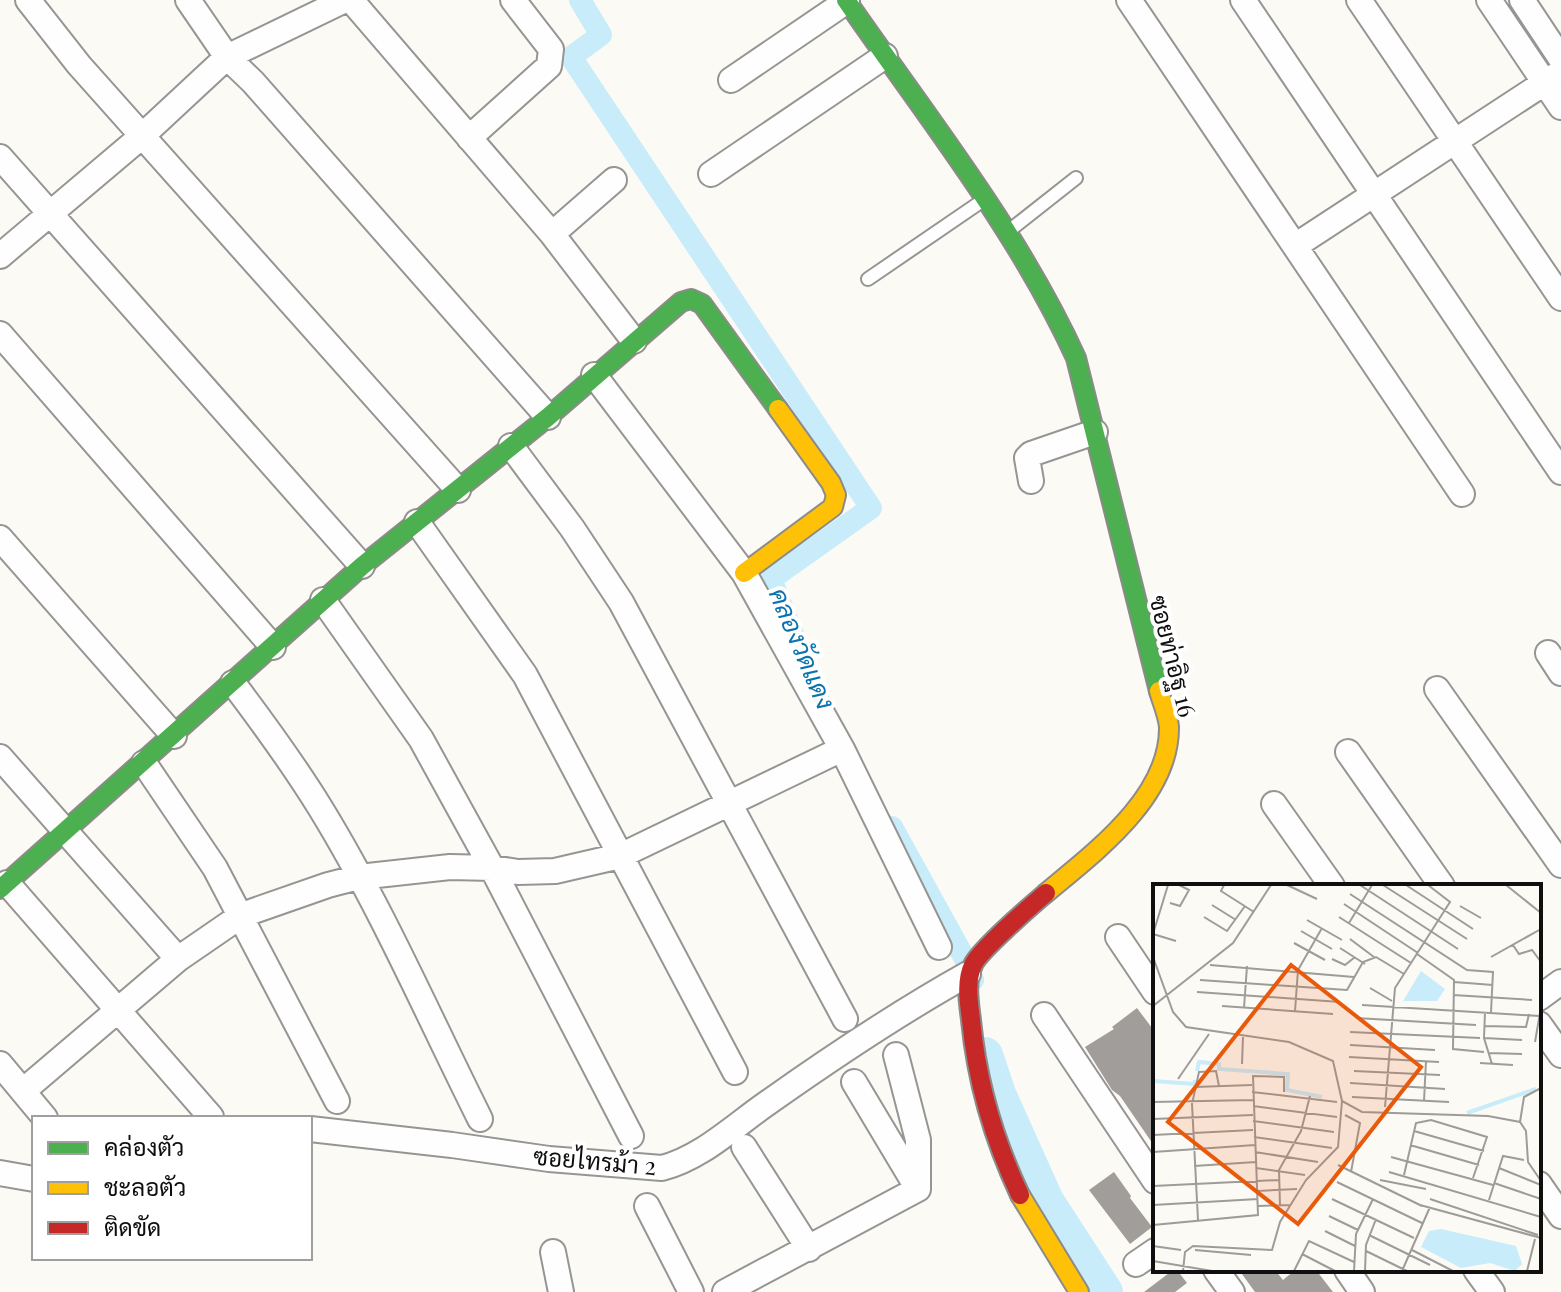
<svg xmlns="http://www.w3.org/2000/svg" width="1561" height="1292" font-family="'Playfair Display',Sarabun,serif">
  <style>
    .lines { fill: none; stroke-linecap: round; stroke-linejoin: round }
    .canal { stroke: #c8ecfa; stroke-width: 22 }
    .river { stroke: #c8ecfa; stroke-width: 36 }
    .building { fill: #a09d9a }
    .lane-casing { stroke: #969593; stroke-width: 16 }
    .street-casing { stroke: #969593; stroke-width: 28 }
    .fast-casing { stroke: #8c8b89; stroke-width: 22 }
    .slow-casing { stroke: #8c8b89; stroke-width: 22 }
    .jam-casing { stroke: #8c8b89; stroke-width: 22 }
    .lane { stroke: #fffefe; stroke-width: 12 }
    .street { stroke: #fffefe; stroke-width: 24 }
    .fast { stroke: #4caf50; stroke-width: 18 }
    .slow { stroke: #ffc107; stroke-width: 18 }
    .jam { stroke: #c62828; stroke-width: 18 }
    .labels { text-anchor: middle; dominant-baseline: central; stroke-width: 8; stroke-linejoin: round; paint-order: stroke }
    .street-label { font-size: 24px; fill: #0f0f0f; stroke: #fff }
    .water-label { font-size: 26px; font-style: italic; fill: #0b74ae; stroke: #fff }
    .inset-river { fill: none; stroke: #c8ecfa; stroke-width: 4 }
    .inset-road { fill: none; stroke: #9d9c99; stroke-width: 2 }
    .view { fill: #e8590c; fill-opacity: 0.15; stroke: #e8590c; stroke-width: 4 }
    .inset-edge { fill: none; stroke: #0f0f0f; stroke-width: 4 }
  </style>
  <rect width="100%" height="100%" fill="#fcfaf5"/>
  <g class="lines">
    <path class="canal" d="M 580,0 L 601,35 L 571,57 L 871,508 L 771,579 L 806,666
      M 892,827 L 965,959 L 973,980"/>
    <path class="river" d="M 985,1055 L 998,1094 L 1046,1201 L 1105,1292"/>
  </g>
  <path class="building" d="M 1137,1008 L 1155,1032 L 1155,1147 L 1120,1096 L 1112,1090 L 1085,1047 L 1114,1029 L 1112,1027 Z
    M 1114,1172 L 1131,1196 L 1130,1198 L 1152,1227 L 1130,1244 L 1089,1190 Z
    M 1173,1270 L 1177,1270 L 1187,1283 L 1175,1292 L 1144,1292 Z
    M 1239,1270 L 1275,1270 L 1283,1280 L 1295,1270 L 1316,1270 L 1333,1292 L 1255,1292 Z"/>
  <g class="lines">
    <g class="lane-casing">
      <path id="lane" d="M 1010,230 L 1076,178
        M 868,279 L 982,201"/>
    </g>
    <g class="street-casing">
      <path id="street" d="M 28,0 L 79,65 L 458,490
        M 188,0 L 227,57 L 253,82 L 548,417
        M 351,0 L 552,234 L 634,341
        M 1129,0 L 1462,494
        M 1243,0 L 1561,472
        M 1359,0 L 1561,298
        M 1489,0 L 1561,107
        M 1522,0 L 1561,59
        M 731,80 L 847,1
        M 469,138 L 549,66 L 551,49 L 513,0
        M 0,157 L 362,566
        M 711,174 L 885,56
        M 552,234 L 614,180
        M 1295,246 L 1561,72
        M 0,256 L 142,136 L 227,57 L 345,0
        M 0,334 L 273,647
        M 594,375 L 744,573 L 842,749 L 939,947
        M 511,446 L 572,528 L 621,602 L 845,1019
        M 1031,481 L 1027,458 L 1031,454 L 1095,432
        M 417,522 L 525,675 L 735,1072
        M 0,538 L 174,736
        M 323,600 L 421,739 L 492,868 L 631,1136
        M 1548,653 L 1561,673
        M 233,683 C 264,724 294,765 321,809 C 381,907 428,1015 480,1119
        M 1437,689 L 1561,865
        M 1348,752 L 1442,886
        M 0,757 L 178,959
        M 144,763 L 215,868 L 337,1101
        M 1274,804 L 1332,886
        M 7,883 L 211,1117
        M 1118,937 L 1155,992
        M 1539,998 L 1561,982
        M 1044,1015 L 1155,1181
        M 1539,1024 L 1561,1055
        M 0,1064 L 45,1118
        M 854,1082 L 918,1189
        M 23,1091 L 178,959 L 242,915 L 328,885 L 359,877 L 450,867 L 492,868 L 518,872 L 555,871 L 620,856 L 842,749
        M 310,1129 L 452,1145 L 549,1159 L 662,1168 C 701,1158 733,1127 766,1104 C 831,1058 898,1013 968,974
        M 744,1147 L 809,1249
        M 0,1173 L 34,1179
        M 1539,1184 L 1561,1216
        M 647,1206 L 691,1292
        M 553,1252 L 561,1292
        M 1136,1264 L 1155,1251
        M 1216,1270 L 1232,1292
        M 1347,1270 L 1362,1292
        M 1476,1270 L 1492,1292
        M 725,1292 L 918,1189 L 918,1140 L 896,1055"/>
    </g>
    <g class="fast-casing">
      <path id="fast" d="M 846,0 C 926,116 1017,229 1076,358 L 1159,691
        M 0,889 L 362,566 L 548,417 L 681,302 L 691,299 L 702,304 L 778,409"/>
    </g>
    <g class="slow-casing">
      <path id="slow" d="M 744,573 L 833,507 L 836,495 L 831,483 L 778,409
        M 1046,893 C 1095,852 1170,797 1169,727 C 1168,715 1162,702 1159,691
        M 1020,1195 L 1079,1292"/>
    </g>
    <g class="jam-casing">
      <path id="jam" d="M 1020,1195 C 993,1138 977,1083 971,1020 C 969,1003 965,982 973,965 C 979,951 1032,905 1046,893"/>
    </g>
    <use href="#lane" class="lane"/>
    <use href="#street" class="street"/>
    <use href="#fast" class="fast"/>
    <use href="#slow" class="slow"/>
    <use href="#jam" class="jam"/>
  </g>
  <g class="labels">
    <g class="street-label">
      <text transform="translate(1174 656) rotate(76)">ซอยท่าอิฐ 16</text>
      <text transform="translate(595 1160) rotate(5)">ซอยไทรม้า 2</text>
    </g>
    <g class="water-label">
      <text transform="translate(803 648) rotate(67)">คลองวัดแดง</text>
    </g>
  </g>
  <g transform="translate(1153 884)">
    <rect width="388" height="388" fill="#fcfaf5"/>
    <path d="M 268,87 L 292,105 L 284,117 L 250,117 ZM 288,345 L 363,362 L 369,380 L 362,387 L 337,379 L 308,384 L 268,363 L 276,347 Z" fill="#c8ecfa"/>
    <path class="inset-river" d="M 44,187 L 46,178 L 66,180 L 66,185 L 135,190 L 134,206 L 169,213M 0,197 L 41,200 L 42,196M 314,229 L 383,205"/>
    <path class="inset-road" d="M 71,1 L 68,7 L 101,28M 134,1 L 164,15M 207,1 L 305,65M 230,1 L 314,55M 253,1 L 320,45M 353,1 L 388,29M 197,10 L 314,86 L 340,88 L 338,128M 17,19 L 27,22 L 36,6 L 26,1M 191,20 L 265,69M 59,21 L 83,36M 307,22 L 328,34M 51,33 L 74,47 L 92,22M 186,33 L 258,79M 154,36 L 189,56M 196,39 L 219,1M 148,47 L 179,65M 0,50 L 15,1M 0,50 L 23,57M 197,55 L 221,73M 141,59 L 172,76M 360,61 L 366,70 L 379,66 L 388,78M 187,64 L 212,80M 264,70 L 301,96 L 300,165 L 331,168M 0,73 L 20,128 L 33,143 L 136,158 L 180,177 L 189,217 L 209,228 L 335,232 L 367,238 L 373,247 L 375,278 L 388,297M 338,73 L 388,45M 179,75 L 192,81 L 202,73M 57,81 L 201,93M 47,96 L 194,106 L 210,78 L 223,73 L 251,90M 301,98 L 340,101M 217,104 L 239,117M 44,108 L 187,118M 300,111 L 379,116M 209,121 L 386,132M 0,122 L 80,59 L 118,1M 69,122 L 180,130M 91,124 L 94,82M 142,127 L 145,86 L 169,44M 332,128 L 331,154 L 339,180M 203,134 L 323,141M 331,142 L 373,143 L 376,130M 197,148 L 327,154M 331,154 L 369,156M 382,158 L 388,123M 197,161 L 282,166M 336,169 L 369,170M 196,173 L 286,178M 327,179 L 360,181M 89,180 L 90,153M 201,187 L 287,191M 25,195 L 56,150M 197,199 L 292,205M 42,203 L 99,201M 99,208 L 184,218M 199,213 L 296,218M 271,217 L 273,177M 0,218 L 100,216M 100,222 L 184,233M 232,223 L 242,104 L 297,18 L 275,1M 192,231 L 207,239 L 198,288M 0,235 L 100,231M 100,237 L 181,248M 367,238 L 371,213 L 388,204M 261,247 L 331,267M 0,251 L 100,246M 101,253 L 179,264M 257,261 L 326,281M 0,268 L 102,261M 102,268 L 165,278M 238,273 L 340,301M 185,281 L 269,322M 41,282 L 103,278M 103,284 L 152,291M 346,284 L 388,301M 236,288 L 388,333M 251,291 L 263,239 L 278,236 L 334,253 L 320,294M 227,296 L 273,305M 184,298 L 269,339M 341,299 L 388,315M 0,302 L 126,296M 104,307 L 144,305M 179,315 L 261,354M 277,315 L 385,351M 336,316 L 350,272 L 371,276M 0,321 L 105,315M 267,321 L 388,354M 105,322 L 137,321M 127,322 L 126,286 L 148,247 L 157,212M 176,332 L 205,346M 45,336 L 39,220 L 46,188 L 63,187 L 66,202M 0,341 L 105,331 L 100,192 L 131,193 L 131,208M 172,347 L 202,362M 216,351 L 277,381M 0,362 L 28,366M 42,366 L 98,371M 259,366 L 300,387M 213,367 L 254,387M 149,370 L 182,387M 0,377 L 59,387M 30,387 L 32,368 L 40,362 L 119,366 L 127,338 L 153,296 L 185,263 L 189,217M 141,387 L 156,357 L 201,378M 201,387 L 203,350 L 220,315M 212,387 L 213,361 L 223,335M 249,387 L 277,323M 374,387 L 382,355"/>
    <path class="view" d="M 138,81 L 268,183 L 145,340 L 15,238 Z"/>
    <rect width="388" height="388" class="inset-edge"/>
  </g>
  <rect x="32" y="1116" width="280" height="144" fill="#ffffff" stroke="#9f9f9f" stroke-width="2"/>
  <rect x="48" y="1142" width="40" height="12" fill="#4caf50" stroke="#9f9f9f" stroke-width="2"/>
  <text x="104" y="1156" font-size="24" fill="#0f0f0f">คล่องตัว</text>
  <rect x="48" y="1182" width="40" height="12" fill="#ffc107" stroke="#9f9f9f" stroke-width="2"/>
  <text x="104" y="1196" font-size="24" fill="#0f0f0f">ชะลอตัว</text>
  <rect x="48" y="1222" width="40" height="12" fill="#c62828" stroke="#9f9f9f" stroke-width="2"/>
  <text x="104" y="1236" font-size="24" fill="#0f0f0f">ติดขัด</text>
</svg>
